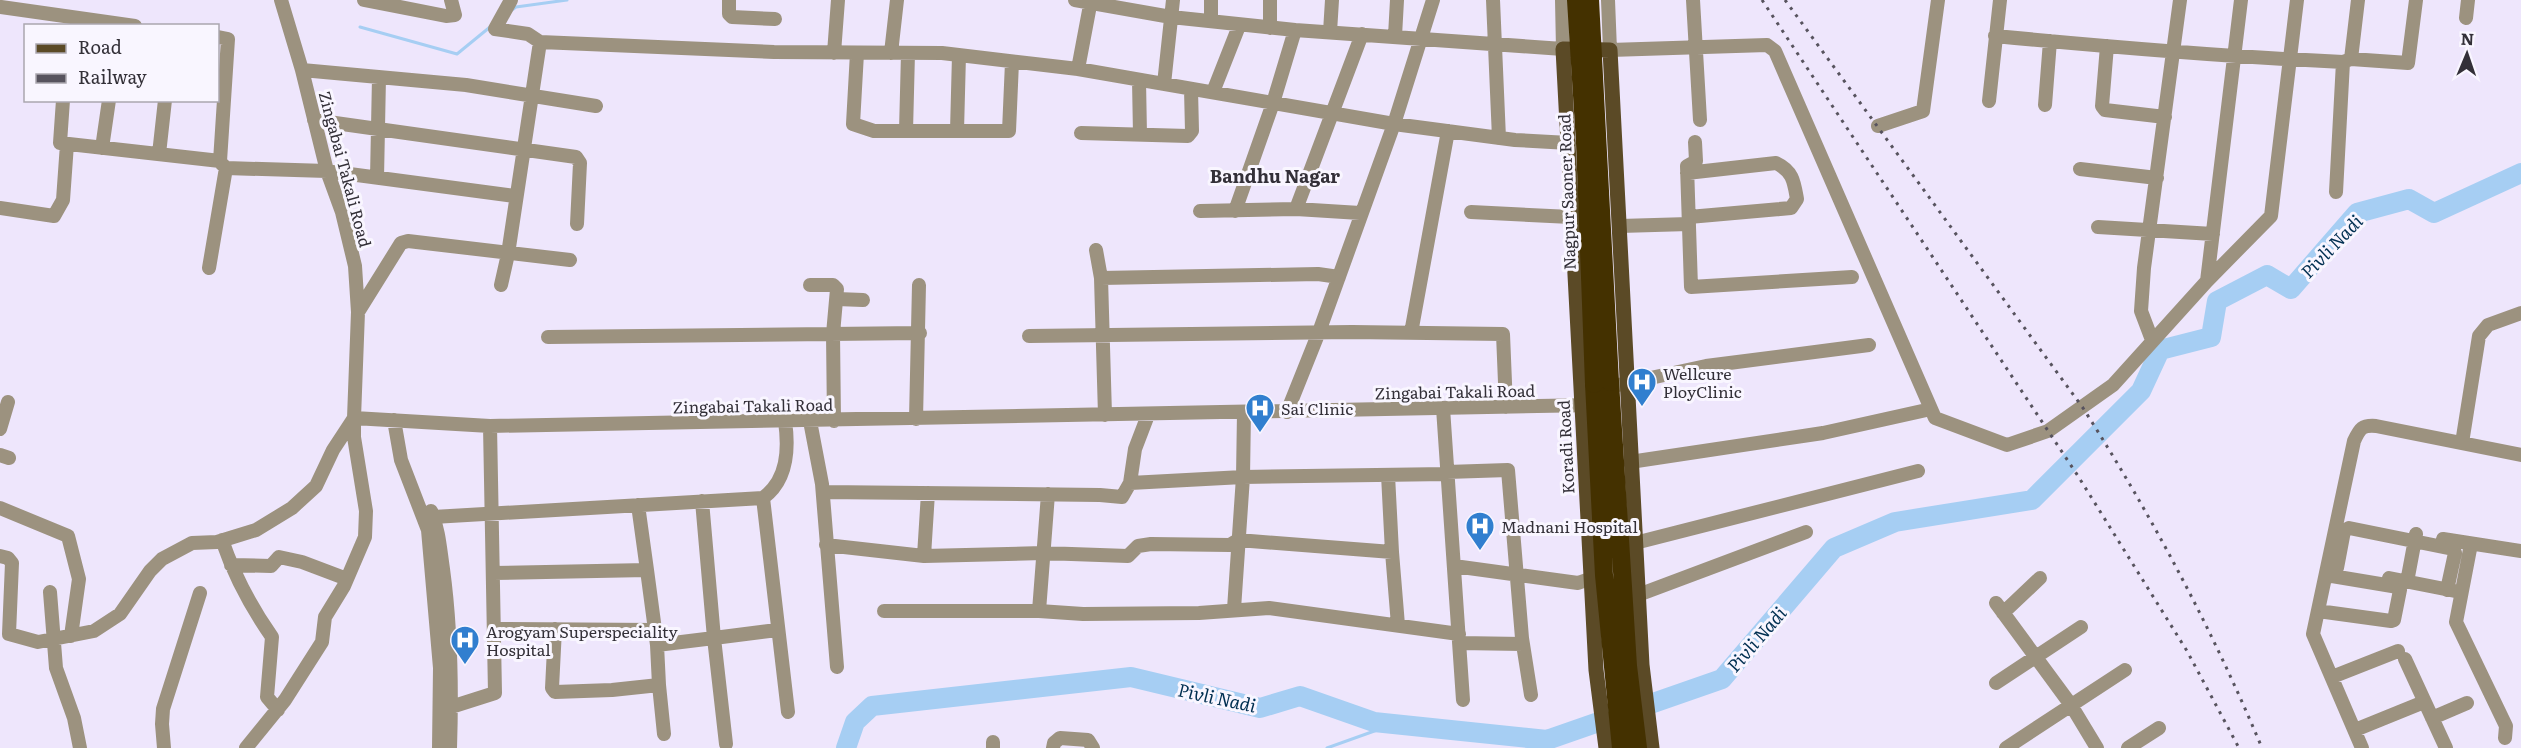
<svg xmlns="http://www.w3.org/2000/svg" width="2521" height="748" font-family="Literata,serif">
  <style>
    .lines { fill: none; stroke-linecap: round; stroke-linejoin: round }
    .stream { stroke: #a6cef3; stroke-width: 3 }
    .river { stroke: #a6cef3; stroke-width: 20 }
    .minor { stroke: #9c927f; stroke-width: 14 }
    .major { stroke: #5b4a26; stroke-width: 15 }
    .highway { stroke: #443100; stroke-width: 18 }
    .rail { stroke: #57535e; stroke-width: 3; stroke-dasharray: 3 6; stroke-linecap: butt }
    .highway-bridge { stroke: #443100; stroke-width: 18 }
    .labels { text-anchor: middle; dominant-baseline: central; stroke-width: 6; stroke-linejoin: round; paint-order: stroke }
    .street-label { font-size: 16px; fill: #333038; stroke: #f9f6ff }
    .poi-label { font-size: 16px; fill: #333038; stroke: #f9f6ff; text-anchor: start }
    .neighbourhood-label { font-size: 18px; font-weight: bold; fill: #333038; stroke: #f9f6ff }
    .water-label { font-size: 18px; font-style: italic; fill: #002f51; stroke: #f9f6ff }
  </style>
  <rect width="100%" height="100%" fill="#eee6fc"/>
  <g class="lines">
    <path class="stream" d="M 512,10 L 516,7 L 567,0
      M 360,27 L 457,54 L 490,27
      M 1327,748 L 1394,724"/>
    <path class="river" d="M 846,748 L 855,722 L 872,706 L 1131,677 L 1260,708 L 1300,696 L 1374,722 L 1547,740 L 1722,679 L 1834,548 L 1895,522 L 2032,500 L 2141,391 L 2160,350 L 2211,337 L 2217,301 L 2267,275 L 2291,289 L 2357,213 L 2409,199 L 2434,213 L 2521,173"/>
    <path class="minor" d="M 281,0 L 302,70 L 327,171 L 342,212 L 355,266 L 358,312 L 354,418 L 490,426 L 1593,405
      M 364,0 L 446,16 L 455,15 L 451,0
      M 511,0 L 495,29 L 528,34 L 540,42
      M 729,0 L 729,14 L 732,17 L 775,19
      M 1075,0 L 1171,17 L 1295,30
      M 1493,0 L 1499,138
      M 1608,0 L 1610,50 L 1767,45 L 1775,51 L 1935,418 L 2007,445 L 2048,431 L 2113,385 L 2207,281 L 2271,216 L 2297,0
      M 1693,0 L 1700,120
      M 1,7 L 135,26
      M 2466,18 L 2468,0
      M 1211,21 L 1211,0
      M 1270,28 L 1270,0
      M 1330,32 L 1332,0
      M 1395,36 L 1397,0
      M 1995,36 C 2111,47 2227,57 2343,62 L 2351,59 L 2408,63 L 2416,0
      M 2107,46 L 2102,106 L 2105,110 L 2165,117
      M 834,53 L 838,0
      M 857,53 L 853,124 L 874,131 L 1009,131 L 1012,62
      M 891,53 L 897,0
      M 2351,59 L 2358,0
      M 1078,69 L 1091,0
      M 302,70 L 466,85 L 596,106
      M 1139,80 L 1140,135
      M 1164,84 L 1173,0
      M 1213,92 L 1239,26
      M 63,100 L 60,143 L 220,161 L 228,39 L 218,37
      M 1989,101 L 2000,0
      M 2045,105 L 2050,41
      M 314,120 L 576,157 L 580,163 L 577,224
      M 1878,126 L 1923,111 L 1938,0
      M 906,131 L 908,53
      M 957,131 L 959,55
      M 1081,133 L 1188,136 L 1192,131 L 1191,89
      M 1695,142 L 1696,161 L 1687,166 L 1691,287 L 1852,277
      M 102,148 L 109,100
      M 159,154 L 165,100
      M 226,168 L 327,171 L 515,196
      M 2080,169 L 2157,178
      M 1687,173 L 1776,163 C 1793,171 1794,182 1797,199 L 1791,208 L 1689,217
      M 377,178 L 379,77
      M 2336,192 L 2343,62
      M 0,208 L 54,216 L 63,200 L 67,144
      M 1296,209 L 1362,34
      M 1200,211 L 1296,209 L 1360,213
      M 1235,211 L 1273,103 L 1295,30 L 1563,49 L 1562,0
      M 1471,212 L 1571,217
      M 1620,226 L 1689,224
      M 2098,227 L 2213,234
      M 1096,250 L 1101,278 L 1105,415
      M 209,268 L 226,168 L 221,163
      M 1101,278 L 1318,274 L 1339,277
      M 2207,281 L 2241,0
      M 501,285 L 508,254 L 540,42 L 774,52 L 942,53 L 1078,69 L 1394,124 L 1515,140 L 1569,143
      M 810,285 L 833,285 L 837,289 L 833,334 L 834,421
      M 837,299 L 863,300
      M 358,312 L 401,243 L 408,241 L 570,260
      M 1411,333 L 1448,131
      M 1029,336 L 1352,332 L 1503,334 L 1506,407
      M 548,337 L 920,333
      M 2152,340 L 2141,311 L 2144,268 L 2180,0
      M 1618,385 L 1706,366 L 1869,345
      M 1443,408 L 1463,700
      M 1287,412 L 1319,332 L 1394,124 L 1433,0
      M 916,419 L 919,285
      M 394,420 L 401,460 L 428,530 L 440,668 L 439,748
      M 810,421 L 822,484 L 837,667
      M 0,429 L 8,402
      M 2462,443 L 2479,336 L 2488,325 L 2521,313
      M 0,455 L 9,458
      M 1630,462 L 1823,433 L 1931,409
      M 1447,472 L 1508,470 L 1522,638 L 1531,695
      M 1388,475 L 1392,552
      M 1130,483 L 1135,449 L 1148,415
      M 823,492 L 1100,495 L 1122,497 L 1130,483 L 1243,477 L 1447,474
      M 1048,494 L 1039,611 L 1083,614 L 1199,613 L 1269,608 L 1459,634
      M 763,498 L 788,712
      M 0,508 L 68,536 L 79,579 L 71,636
      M 431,511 C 439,530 440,549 443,569 C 451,628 452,688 450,748
      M 433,517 L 763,498 C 788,480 789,449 785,421
      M 2443,539 L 2521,551
      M 222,540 C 234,575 251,607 272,637 L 267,697 L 278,710
      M 1635,543 L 1918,471
      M 2471,544 L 2456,622 L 2506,726 L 2505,738
      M 826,545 L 924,556 L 1043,553 L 1128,556 L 1138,546 L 1151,544 L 1230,545 L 1238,540 L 1392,552 L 1398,625
      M 0,556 L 8,558 L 12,563 L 9,634 L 38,642 L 94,631 L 120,614 L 150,571 L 162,559 L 192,543 L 217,542 L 256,530 L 292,508 L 316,486 L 333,450 L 354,418 L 354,437 L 366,511 L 365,537 L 344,586 L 325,617 L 322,642 L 285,700 L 246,748
      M 924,556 L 928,493
      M 231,565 L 271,566 L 279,557 L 302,562 L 347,579
      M 1454,566 L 1578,583 L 1592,578
      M 2337,568 L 2344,531 L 2349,528 L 2453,549 L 2455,553 L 2447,590
      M 493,573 L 647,570 L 638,505
      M 2389,578 L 2455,591
      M 2407,582 L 2416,534
      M 50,592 L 56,668 L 74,718 L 80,748
      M 1638,595 L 1806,532
      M 1996,603 L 2071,705 L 2097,748
      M 1234,609 L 1243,477 L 1244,412
      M 884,611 L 1039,611
      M 2318,611 L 2391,621 L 2394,620 L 2400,590 L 2398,587 L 2326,575
      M 2003,613 L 2040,578
      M 494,629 L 655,630 L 647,570
      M 555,629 L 552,688 L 555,692 L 612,690 L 659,685 L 657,645
      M 655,630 L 657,645 L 714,638 L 702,501
      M 1459,643 L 1523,644
      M 2405,659 L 2446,748
      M 2332,677 L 2398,651
      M 1996,683 L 2081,627
      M 659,685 L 664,734
      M 451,707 L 495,693 L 490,426
      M 2432,718 L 2467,703
      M 2355,730 L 2424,702
      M 726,744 L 714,638 L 777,630
      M 164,748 L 162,724 L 163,709 L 200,593
      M 993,748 L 993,742
      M 1053,748 L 1054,743 L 1060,738 L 1088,740 L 1093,748
      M 2006,748 L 2125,670
      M 2128,748 L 2159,728
      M 2362,748 L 2313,634 L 2354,441 C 2360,428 2362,425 2376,426 L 2521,455"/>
    <path class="major" d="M 1606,748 L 1596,670 L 1563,49 L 1610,50 L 1642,665 L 1652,748"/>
    <path class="highway" d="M 1610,382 L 1628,666 L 1638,748
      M 1594,384 L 1604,575 L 1621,748"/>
    <path class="rail" d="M 1762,0 L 2078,476 L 2187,651 L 2239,748
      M 1785,0 L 2083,408 C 2152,516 2212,629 2262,748"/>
    <path class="highway-bridge" d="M 1576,0 L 1585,143 L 1594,384
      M 1590,0 L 1610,382"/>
  </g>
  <defs>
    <g id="hospital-pin" transform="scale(1.5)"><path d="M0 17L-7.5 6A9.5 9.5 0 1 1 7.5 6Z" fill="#317fcf" stroke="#f9f6ff"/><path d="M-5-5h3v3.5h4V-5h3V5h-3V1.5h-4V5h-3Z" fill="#fff"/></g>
  </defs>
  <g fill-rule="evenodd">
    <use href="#hospital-pin" x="1642" y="382"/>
    <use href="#hospital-pin" x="1260" y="408"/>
    <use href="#hospital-pin" x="1480" y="526"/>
    <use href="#hospital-pin" x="465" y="640"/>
  </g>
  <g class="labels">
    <g class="street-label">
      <text transform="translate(346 169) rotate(75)">Zingabai Takali Road</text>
      <text transform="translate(1566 192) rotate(-92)">Nagpur Saoner Road</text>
      <text transform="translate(1455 391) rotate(-1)">Zingabai Takali Road</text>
      <text transform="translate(753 405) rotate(-1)">Zingabai Takali Road</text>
      <text transform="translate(1565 447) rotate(-93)">Koradi Road</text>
    </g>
    <g class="poi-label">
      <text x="1663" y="373">Wellcure<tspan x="1663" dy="18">PloyClinic</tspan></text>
      <text x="1281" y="408">Sai Clinic</text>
      <text x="1501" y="526">Madnani Hospital</text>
      <text x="486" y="631">Arogyam Superspeciality<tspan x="486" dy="18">Hospital</tspan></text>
    </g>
    <g class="neighbourhood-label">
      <text x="1275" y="175">Bandhu Nagar</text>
    </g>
    <g class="water-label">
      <text transform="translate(2331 246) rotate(-46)">Pivli Nadi</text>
      <text transform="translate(1756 639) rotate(-49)">Pivli Nadi</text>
      <text transform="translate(1217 697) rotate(12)">Pivli Nadi</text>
    </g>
  </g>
  <rect x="24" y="24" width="195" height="78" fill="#f9f6ff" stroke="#aaa7af" stroke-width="1.5"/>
  <rect x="36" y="44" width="30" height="9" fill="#5b4a26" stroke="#aaa7af" stroke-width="1.5"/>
  <text x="78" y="54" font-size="18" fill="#333038">Road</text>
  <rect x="36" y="74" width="30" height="9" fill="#57535e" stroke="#aaa7af" stroke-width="1.5"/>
  <text x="78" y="84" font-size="18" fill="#333038">Railway</text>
  <g transform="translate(2467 54) rotate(2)" stroke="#f9f6ff" stroke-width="4.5" paint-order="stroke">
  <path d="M0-4.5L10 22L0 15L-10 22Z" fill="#333038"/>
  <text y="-9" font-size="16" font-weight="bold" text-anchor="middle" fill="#333038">N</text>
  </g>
</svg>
